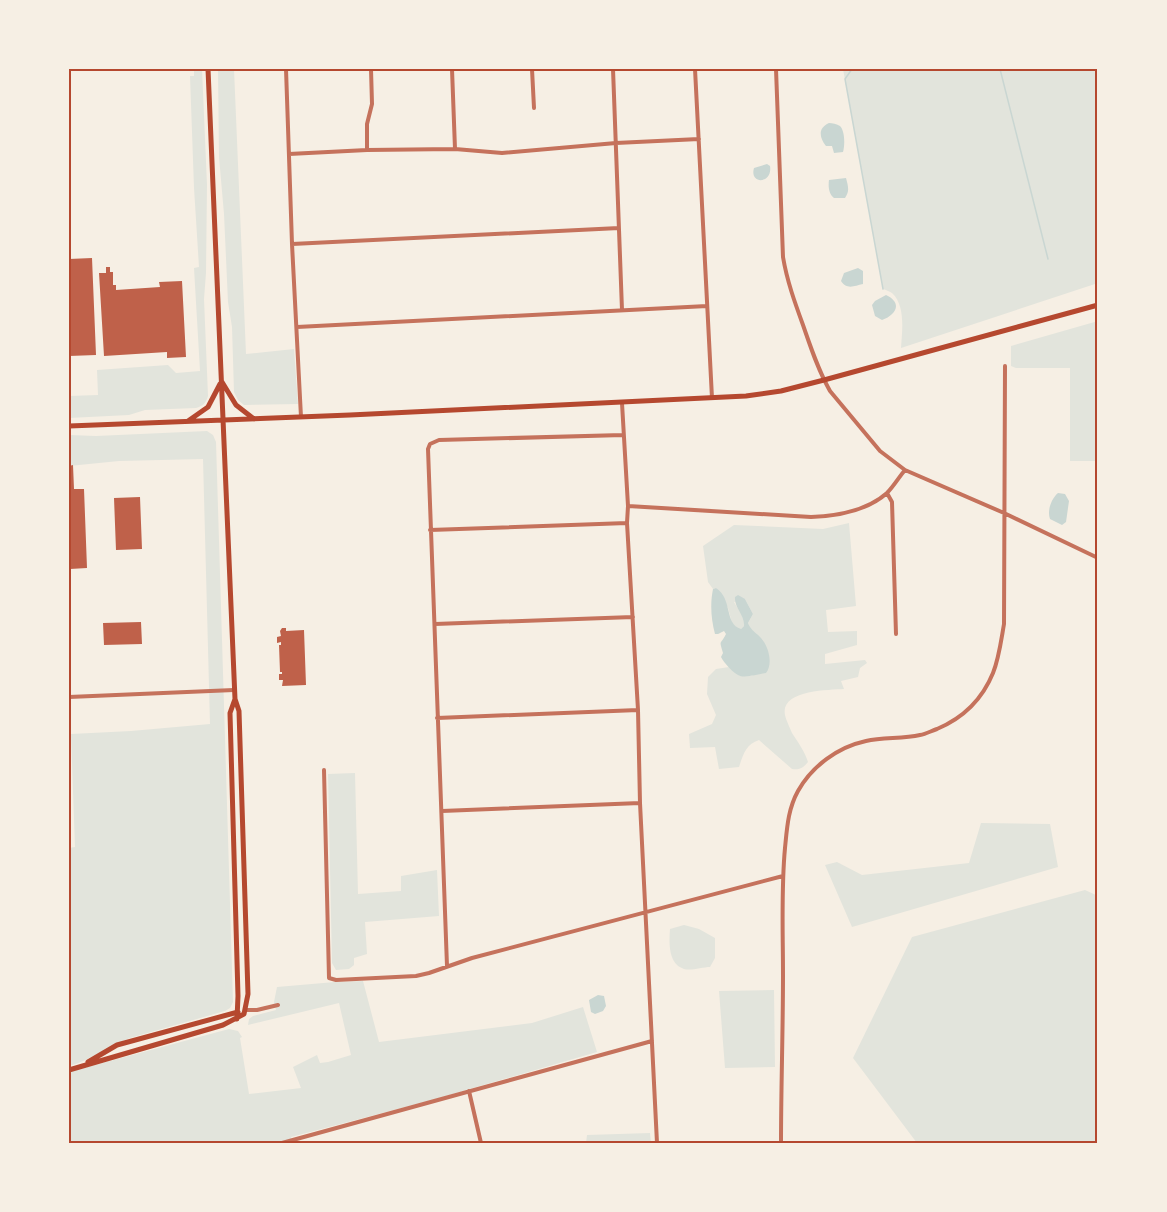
<svg xmlns="http://www.w3.org/2000/svg" width="1167" height="1212" font-family="'Exo 2',sans-serif">
  <style>
    .green { fill: #e2e4dc }
    .water { fill: #c9d6d2 }
    .lines { fill: none; stroke-linecap: round; stroke-linejoin: round }
    .stream { stroke: #c9d6d2; stroke-width: 1.5 }
    .building { fill: #bf614a }
    .minor { stroke: #c5725c; stroke-width: 4 }
    .secondary { stroke: #b5482f; stroke-width: 5 }
    .neatline { fill: none; stroke: #b5482f; stroke-width: 2 }
  </style>
  <rect width="100%" height="100%" fill="#f6efe4"/>
  <path class="green" d="M 194,69 L 202,69 L 207,185 L 206,273 L 204,299 L 208,396 C 206,403 203,406 196,408 L 145,410 L 129,415 L 69,418 L 69,396 L 98,395 L 97,370 L 168,365 L 176,373 L 200,371 L 194,268 L 199,267 L 194,188 L 190,76 L 194,76 Z
    M 218,69 L 234,69 L 246,354 L 294,349 L 298,404 L 244,405 L 238,400 L 234,392 L 232,327 L 228,302 L 224,214 L 219,157 Z
    M 843,69 L 1098,69 L 1098,283 L 901,348 C 902,332 906,306 892,293 C 889,291 886,290 883,289 Z
    M 1098,321 L 1098,461 L 1070,461 L 1070,368 L 1016,368 L 1011,366 L 1011,346 Z
    M 207,431 L 213,435 L 216,442 L 233,1002 L 230,1008 L 225,1011 L 130,1038 C 109,1046 91,1060 69,1066 L 69,848 L 75,847 L 71,734 L 131,731 L 210,724 L 203,459 L 119,461 L 69,466 L 69,435 L 96,436 Z
    M 849,523 L 856,606 L 826,610 L 828,632 L 857,631 L 857,645 L 825,654 L 825,664 L 865,660 L 867,663 L 860,668 L 858,677 L 841,681 L 844,689 C 828,690 780,690 785,715 C 786,720 790,728 792,733 C 798,742 805,752 808,762 C 803,768 800,770 792,769 L 759,740 C 746,744 743,755 739,767 L 719,769 L 715,747 L 690,748 L 689,734 L 712,724 L 716,715 L 707,694 L 708,677 L 716,669 L 729,667 L 740,676 L 752,676 L 769,656 L 763,640 L 750,629 L 748,623 L 753,614 L 745,599 L 734,602 L 745,620 L 744,626 L 741,629 L 738,629 L 732,623 L 728,608 L 716,588 L 713,589 L 708,582 L 703,546 L 734,525 L 823,529 Z
    M 355,773 L 358,894 L 401,891 L 401,876 L 437,870 L 439,916 L 365,922 L 367,954 L 354,958 L 354,965 L 349,969 L 336,970 L 332,963 L 328,774 Z
    M 981,823 L 1050,824 L 1058,867 L 852,927 L 825,865 L 837,862 L 862,875 L 969,863 Z
    M 1085,890 L 1098,896 L 1098,1143 L 917,1143 L 853,1058 L 912,937 Z
    M 684,925 L 699,929 L 715,938 L 715,958 L 710,967 C 703,967 691,971 684,969 C 668,964 669,943 670,929 Z
    M 363,981 L 379,1042 L 532,1023 L 583,1007 L 597,1052 L 432,1100 L 291,1137 L 292,1143 L 69,1143 L 69,1072 L 229,1029 L 238,1031 L 242,1037 L 240,1038 L 249,1094 L 301,1088 L 293,1067 L 317,1055 L 320,1063 L 328,1062 L 351,1055 L 339,1003 L 248,1025 L 249,1019 L 253,1016 L 276,1010 L 274,1002 L 277,987 L 335,982 Z
    M 774,990 L 775,1067 L 725,1068 L 719,991 Z
    M 650,1133 L 651,1143 L 586,1143 L 587,1135 Z"/>
  <path class="water" d="M 829,123 C 832,123 837,124 840,126 C 845,131 845,145 843,152 L 834,153 L 832,146 L 826,146 C 819,137 818,128 829,123 Z
    M 767,164 L 770,166 C 773,184 749,185 754,168 Z
    M 846,178 C 848,186 850,191 845,198 L 834,198 C 829,194 828,187 829,180 Z
    M 858,268 L 863,271 L 863,284 C 854,286 847,290 841,281 L 844,273 Z
    M 886,295 C 903,303 896,315 882,320 L 875,316 L 872,305 L 875,301 Z
    M 1058,493 L 1065,494 L 1069,501 L 1066,522 L 1062,525 L 1050,519 C 1047,511 1051,499 1058,493 Z
    M 716,588 C 733,599 724,624 741,629 L 744,626 C 745,615 734,608 735,597 L 738,595 L 745,599 L 753,614 L 748,623 C 751,631 757,633 762,639 C 769,648 773,664 766,673 C 759,674 747,678 740,676 C 734,674 724,663 721,657 L 723,653 C 719,639 720,646 726,634 L 724,631 L 718,634 L 715,634 C 711,619 710,604 713,589 Z
    M 598,995 L 604,996 L 606,1006 L 603,1011 L 595,1014 L 591,1012 L 589,1000 Z"/>
  <g class="lines">
    <path class="stream" d="M 852,69 L 845,79 L 883,289
      M 1000,69 L 1048,259"/>
  </g>
  <path class="building" d="M 92,258 L 96,355 L 69,356 L 69,259 Z
    M 106,267 L 110,267 L 110,272 L 113,272 L 113,285 L 116,285 L 116,290 L 160,287 L 159,282 L 182,281 L 186,357 L 167,358 L 167,352 L 104,356 L 99,273 L 106,273 Z
    M 73,465 L 74,489 L 84,489 L 87,568 L 70,569 L 69,466 Z
    M 140,497 L 142,549 L 116,550 L 114,498 Z
    M 141,622 L 142,644 L 104,645 L 103,623 Z
    M 282,628 L 286,628 L 286,631 L 304,630 L 306,685 L 282,686 L 283,680 L 279,680 L 279,674 L 282,674 L 282,672 L 280,672 L 279,645 L 281,645 L 281,642 L 277,643 L 277,637 L 281,636 L 280,631 Z"/>
  <g class="lines">
    <path class="minor" d="M 286,69 L 292,244 L 301,417
      M 452,69 L 455,149
      M 532,69 L 534,108
      M 613,69 L 622,310
      M 695,69 L 712,398
      M 776,69 L 783,257 C 787,281 795,303 803,325 C 811,348 818,370 830,391 L 880,451 L 905,470 L 1004,513 L 1098,558
      M 367,150 L 367,124 L 372,104 L 371,69
      M 289,154 L 367,150 L 455,149 L 502,153 L 616,143 L 699,139
      M 292,244 L 619,228
      M 297,327 L 707,306
      M 622,403 L 628,506 L 627,523 L 638,710 L 640,803 L 657,1143
      M 887,493 L 892,502 L 896,634
      M 628,506 L 811,517 C 837,516 867,511 887,493 C 894,486 899,477 905,470
      M 430,530 L 627,523
      M 435,624 L 633,617
      M 69,697 L 234,690
      M 437,718 L 638,710
      M 324,770 L 329,978 L 336,980 L 416,976 L 429,973 L 472,958 L 783,876
      M 442,811 L 640,803
      M 447,966 L 428,449 L 430,444 L 439,440 L 623,435
      M 246,1010 L 257,1010 L 278,1005
      M 469,1091 L 481,1143
      M 282,1143 L 652,1041
      M 781,1143 C 781,1087 783,1031 783,975 C 783,932 781,890 785,848 C 787,828 788,809 798,791 C 812,766 838,747 866,741 C 883,737 902,739 920,735 C 926,734 931,731 937,729 C 963,718 982,700 993,673 C 999,658 1001,641 1004,624 L 1005,366"/>
    <path class="secondary" d="M 222,382 L 236,405 L 254,419
      M 188,421 L 208,407 L 220,384
      M 69,426 L 350,415 L 746,396 L 781,391 L 824,380 L 1098,305
      M 235,699 L 230,713 L 238,996 L 237,1019
      M 88,1062 L 117,1045 L 238,1012
      M 69,1070 L 223,1025 L 244,1014 L 248,994 L 239,711 L 235,699 L 208,69"/>
  </g>
  <rect width="1167" height="1212" fill="none" stroke="#f6efe4" stroke-width="141"/>
  <rect x="70" y="70" width="1026" height="1072" class="neatline"/>
</svg>
